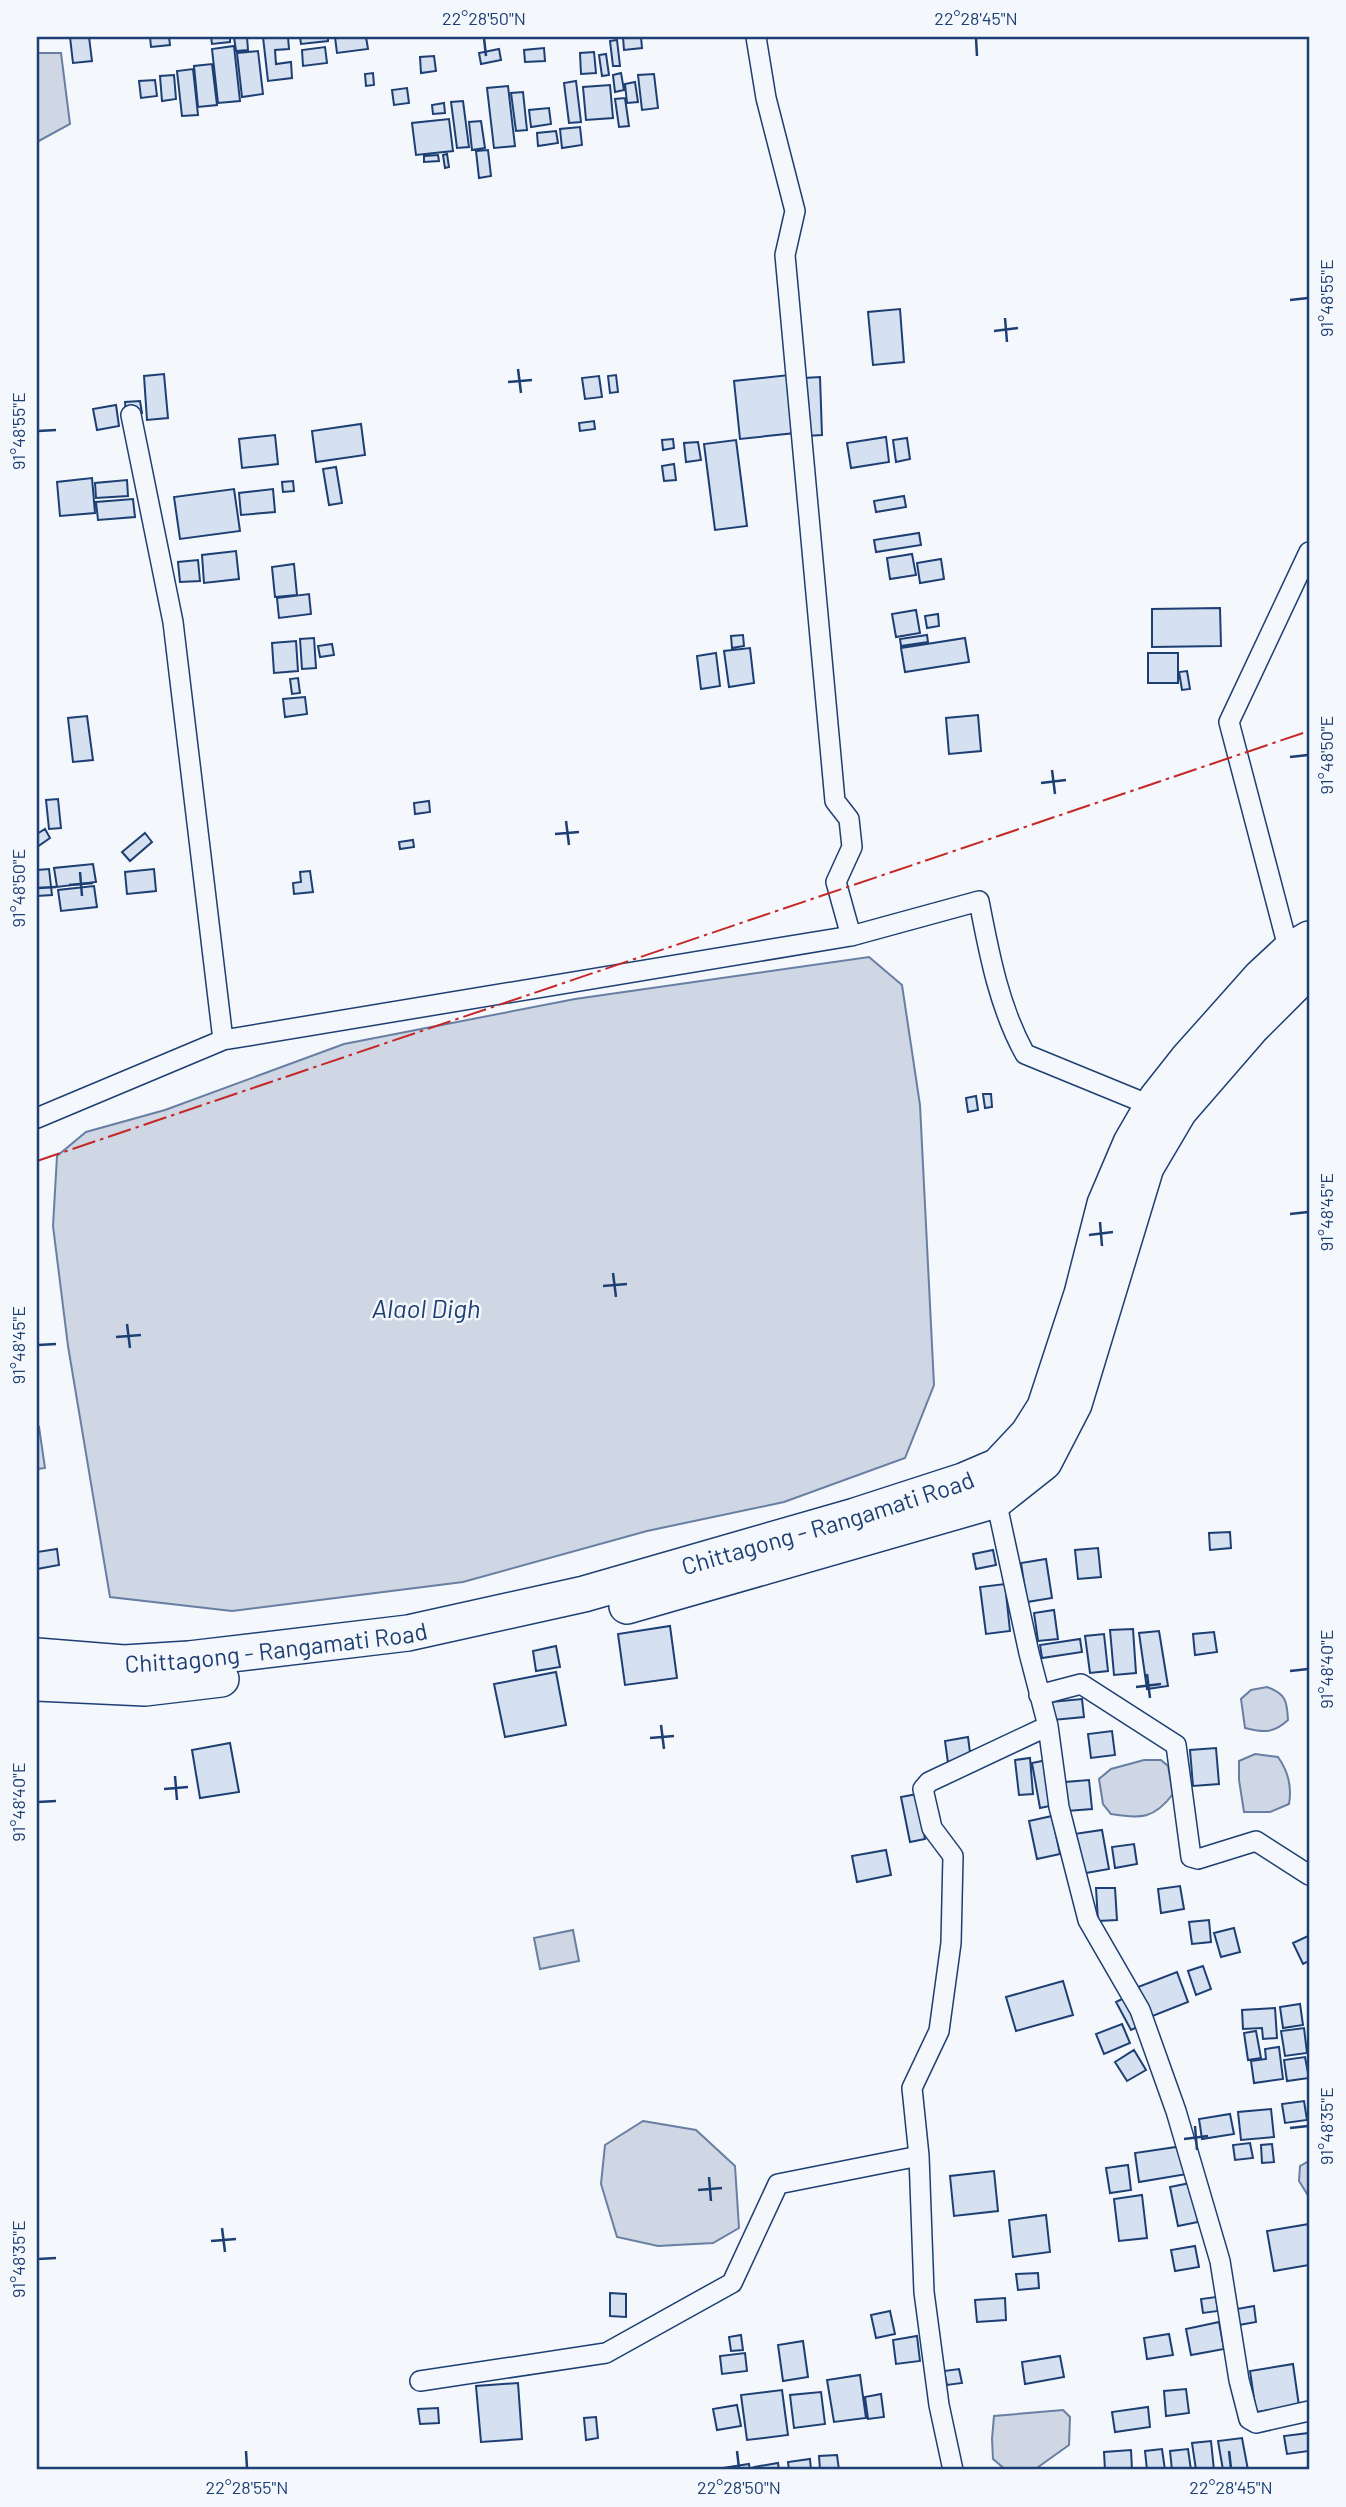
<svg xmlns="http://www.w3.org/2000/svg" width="1346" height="2507" font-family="Barlow,sans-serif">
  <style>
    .water { fill: #cfd7e4; stroke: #687fa3; stroke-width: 2 }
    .building { fill: #d5e0f0; stroke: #1d3f73; stroke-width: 2 }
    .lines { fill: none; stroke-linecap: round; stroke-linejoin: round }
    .street-casing { stroke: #1d3f73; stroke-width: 22 }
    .highway-casing { stroke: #1d3f73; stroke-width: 38 }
    .street { stroke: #f4f7fb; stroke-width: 19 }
    .highway { stroke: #f4f7fb; stroke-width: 35 }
    .power { stroke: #c62828; stroke-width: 2; stroke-dasharray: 24 5 3.5 5; stroke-linecap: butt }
    .ticks { fill: none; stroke: #1d3f73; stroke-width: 2.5 }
    .labels { text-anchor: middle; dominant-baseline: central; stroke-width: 5; stroke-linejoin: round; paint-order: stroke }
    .street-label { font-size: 24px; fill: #1d3f73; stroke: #f4f7fb }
    .water-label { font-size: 26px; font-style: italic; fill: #1d3f73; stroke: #f4f7fb }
    .neatline { fill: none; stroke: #1d3f73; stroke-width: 2.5 }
    .ticks-label { font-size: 18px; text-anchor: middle; fill: #1d3f73 }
  </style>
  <rect width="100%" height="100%" fill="#f4f7fb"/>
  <path class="water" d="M 37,53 L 61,53 L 70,124 L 37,142 Z
    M 869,957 L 902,985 L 920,1105 L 934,1385 L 905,1458 L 784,1502 L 647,1531 L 463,1582 L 232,1611 L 110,1597 L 68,1346 L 53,1226 L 57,1156 L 86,1132 L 165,1110 L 344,1044 L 575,999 Z
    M 39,1427 L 45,1468 L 37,1469 L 37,1428 Z
    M 1267,1687 C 1286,1694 1287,1701 1288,1720 C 1274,1733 1264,1733 1245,1728 L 1241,1699 L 1251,1690 Z
    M 1255,1754 L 1278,1757 C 1288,1771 1292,1787 1289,1804 L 1270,1812 L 1244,1812 L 1239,1780 L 1239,1761 Z
    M 1144,1760 L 1161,1760 L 1168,1766 L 1173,1794 C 1154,1819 1141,1819 1111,1814 L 1103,1804 L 1099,1779 L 1111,1769 Z
    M 573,1930 L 579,1961 L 540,1969 L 534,1938 Z
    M 643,2121 L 696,2130 L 735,2166 L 739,2228 L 713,2243 L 658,2246 L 617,2237 L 601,2184 L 605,2145 Z
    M 1309,2161 L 1309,2197 L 1299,2181 L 1300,2166 Z
    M 1063,2410 L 1070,2417 L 1069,2445 L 1034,2470 L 1006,2470 L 993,2459 L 992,2439 L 994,2416 Z"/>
  <path class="building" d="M 70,37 L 89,37 L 92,61 L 73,63 Z
    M 150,37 L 169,37 L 170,45 L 151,47 Z
    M 211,37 L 230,37 L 230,42 L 212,44 Z
    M 234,37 L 247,37 L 248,50 L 236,51 Z
    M 263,37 L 288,37 L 289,49 L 275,50 L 276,64 L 291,62 L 292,78 L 268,81 Z
    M 300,37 L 328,37 L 328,41 L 301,44 Z
    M 335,37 L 366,37 L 368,49 L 337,53 Z
    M 623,37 L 641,37 L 642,48 L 624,50 Z
    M 617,40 L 620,66 L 613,66 L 610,41 Z
    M 234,46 L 240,101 L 218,103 L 212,49 Z
    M 325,47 L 327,63 L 303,66 L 302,50 Z
    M 544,48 L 545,61 L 525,62 L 524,50 Z
    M 499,49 L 501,60 L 481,64 L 479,53 Z
    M 258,51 L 263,94 L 242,97 L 237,53 Z
    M 594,52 L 596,73 L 581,74 L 580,53 Z
    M 606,54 L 609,75 L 602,76 L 599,55 Z
    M 434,56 L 436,71 L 421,73 L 420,57 Z
    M 212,64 L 217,105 L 198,107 L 194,66 Z
    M 193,69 L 198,115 L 182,116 L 177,71 Z
    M 373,73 L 374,85 L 366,86 L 365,74 Z
    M 621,73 L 624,90 L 615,92 L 613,75 Z
    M 654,74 L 658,108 L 642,110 L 638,75 Z
    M 174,75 L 176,99 L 162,101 L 160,76 Z
    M 155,80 L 157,96 L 141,98 L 139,81 Z
    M 576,81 L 581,122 L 569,123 L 564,83 Z
    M 635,82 L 638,102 L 627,103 L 625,84 Z
    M 610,85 L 613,118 L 586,120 L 583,87 Z
    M 508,86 L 515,146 L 494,148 L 487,88 Z
    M 407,88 L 409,103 L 394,105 L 392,90 Z
    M 523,92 L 527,130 L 516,131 L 511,93 Z
    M 625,98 L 629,126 L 619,127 L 615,99 Z
    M 463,101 L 469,147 L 457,148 L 451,102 Z
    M 444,103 L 445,113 L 433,114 L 432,105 Z
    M 549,108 L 551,124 L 531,127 L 529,110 Z
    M 449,119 L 453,151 L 416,155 L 412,123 Z
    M 481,121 L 485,148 L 472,150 L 469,122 Z
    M 580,127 L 582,145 L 562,148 L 560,129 Z
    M 556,131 L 558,143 L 538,146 L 537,133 Z
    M 488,150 L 491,176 L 479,178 L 476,151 Z
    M 447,154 L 449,167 L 445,168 L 443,155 Z
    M 438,155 L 439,161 L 424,162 L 424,156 Z
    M 900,309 L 904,362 L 873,365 L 868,312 Z
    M 164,374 L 168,418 L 147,420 L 144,376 Z
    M 616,375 L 618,392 L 610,393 L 608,376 Z
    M 789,375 L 795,433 L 740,439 L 734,381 Z
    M 599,376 L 602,397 L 585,399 L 582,378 Z
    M 820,377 L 822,435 L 806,436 L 804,378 Z
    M 140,401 L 142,413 L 126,414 L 125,402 Z
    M 116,405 L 119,426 L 97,430 L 93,409 Z
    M 594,421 L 595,429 L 580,431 L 579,423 Z
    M 361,424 L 365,455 L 316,462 L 312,431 Z
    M 275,435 L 278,464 L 242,468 L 239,439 Z
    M 886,437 L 889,462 L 851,468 L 847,443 Z
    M 907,438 L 910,459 L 896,462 L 893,440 Z
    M 673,439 L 674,448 L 663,450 L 662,440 Z
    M 736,440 L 747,526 L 715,530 L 704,444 Z
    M 698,442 L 701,460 L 686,462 L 684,443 Z
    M 674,464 L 676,480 L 664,481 L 662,466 Z
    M 336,467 L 342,503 L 329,505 L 323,469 Z
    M 92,478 L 95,513 L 60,516 L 57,482 Z
    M 127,480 L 128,496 L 96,498 L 95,483 Z
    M 293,481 L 294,491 L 283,492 L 282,482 Z
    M 234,489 L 240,531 L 180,539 L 174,497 Z
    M 273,489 L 275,512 L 241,515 L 239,493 Z
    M 904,496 L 906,507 L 876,512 L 874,501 Z
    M 133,499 L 135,517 L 98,520 L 96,502 Z
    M 919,533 L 921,545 L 876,552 L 874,540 Z
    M 236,551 L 239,579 L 204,583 L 202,555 Z
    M 912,554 L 916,575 L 890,579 L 887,558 Z
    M 941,559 L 944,579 L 920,583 L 917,563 Z
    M 198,560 L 200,581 L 180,582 L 178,562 Z
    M 294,564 L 297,595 L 275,597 L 272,567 Z
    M 309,594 L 311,614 L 279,618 L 277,598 Z
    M 1220,608 L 1221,646 L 1152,647 L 1152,609 Z
    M 916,610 L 920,633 L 896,637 L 892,614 Z
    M 938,614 L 939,626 L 927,628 L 925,616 Z
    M 743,635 L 744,646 L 732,648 L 731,636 Z
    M 927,635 L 928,642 L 901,646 L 900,639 Z
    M 314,638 L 316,668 L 302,669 L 300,639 Z
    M 965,638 L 969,662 L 905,672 L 901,648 Z
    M 296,641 L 298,671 L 274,673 L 272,643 Z
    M 332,644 L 334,655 L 320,657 L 318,646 Z
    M 750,648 L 754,683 L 729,687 L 724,651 Z
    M 716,653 L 720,686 L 701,689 L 697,656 Z
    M 1148,653 L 1178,653 L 1178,683 L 1148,683 Z
    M 1187,671 L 1190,689 L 1182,690 L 1179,672 Z
    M 298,678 L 300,693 L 292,694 L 290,679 Z
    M 305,697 L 307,714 L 285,717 L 283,699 Z
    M 978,715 L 981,751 L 949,754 L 946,718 Z
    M 87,716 L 93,760 L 73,762 L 68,718 Z
    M 58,799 L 61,828 L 49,829 L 46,800 Z
    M 429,801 L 430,812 L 415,814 L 414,803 Z
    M 45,829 L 50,838 L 37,847 L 37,834 Z
    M 145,833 L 152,842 L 130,861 L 122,852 Z
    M 413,840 L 414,847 L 400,849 L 399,842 Z
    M 93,864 L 96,882 L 57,887 L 54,868 Z
    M 49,869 L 52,895 L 37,896 L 37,870 Z
    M 154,869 L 156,891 L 127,894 L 125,872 Z
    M 310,871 L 313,892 L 294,894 L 293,883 L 301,882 L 300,872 Z
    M 94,886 L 97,907 L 61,911 L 58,890 Z
    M 983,1094 L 991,1094 L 992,1107 L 985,1108 Z
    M 976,1096 L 978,1110 L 968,1112 L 966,1098 Z
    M 1230,1532 L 1231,1548 L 1210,1550 L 1209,1533 Z
    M 1098,1548 L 1101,1577 L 1078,1579 L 1075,1550 Z
    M 57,1549 L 59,1565 L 37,1569 L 37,1552 Z
    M 993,1550 L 996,1565 L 976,1569 L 973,1554 Z
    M 1046,1559 L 1052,1598 L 1027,1602 L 1021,1563 Z
    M 1005,1584 L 1010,1631 L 986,1634 L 980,1587 Z
    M 1054,1610 L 1058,1639 L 1038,1641 L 1034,1613 Z
    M 670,1626 L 677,1678 L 625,1685 L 618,1634 Z
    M 1133,1629 L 1136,1673 L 1114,1675 L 1110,1630 Z
    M 1159,1631 L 1168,1686 L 1147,1689 L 1139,1633 Z
    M 1214,1632 L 1217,1652 L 1195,1655 L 1193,1634 Z
    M 1104,1634 L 1108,1671 L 1090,1673 L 1085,1636 Z
    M 1080,1639 L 1082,1652 L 1042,1658 L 1040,1645 Z
    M 556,1646 L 560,1667 L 536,1671 L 533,1651 Z
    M 556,1672 L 566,1725 L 505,1737 L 494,1684 Z
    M 1082,1699 L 1084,1717 L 1053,1720 L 1051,1702 Z
    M 1112,1731 L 1115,1755 L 1091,1758 L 1088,1734 Z
    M 968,1737 L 971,1760 L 948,1763 L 945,1741 Z
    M 230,1743 L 239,1792 L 200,1798 L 192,1750 Z
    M 1216,1748 L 1219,1784 L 1193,1786 L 1190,1750 Z
    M 1030,1758 L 1033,1794 L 1019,1795 L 1015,1760 Z
    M 1047,1760 L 1054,1805 L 1040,1808 L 1032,1763 Z
    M 1089,1780 L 1092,1809 L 1067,1811 L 1065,1782 Z
    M 917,1794 L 925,1839 L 910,1842 L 901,1797 Z
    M 1052,1816 L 1060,1854 L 1037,1859 L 1029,1821 Z
    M 1102,1830 L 1109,1869 L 1080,1874 L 1074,1834 Z
    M 1134,1844 L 1137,1864 L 1115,1868 L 1112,1847 Z
    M 886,1850 L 891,1875 L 857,1882 L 852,1856 Z
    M 1180,1886 L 1184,1909 L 1161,1913 L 1158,1889 Z
    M 1096,1888 L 1115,1888 L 1117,1920 L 1098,1921 Z
    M 1209,1920 L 1211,1942 L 1192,1944 L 1189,1922 Z
    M 1234,1928 L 1240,1952 L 1221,1957 L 1214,1933 Z
    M 1308,1936 L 1309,1961 L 1303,1964 L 1293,1943 Z
    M 1203,1966 L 1211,1989 L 1196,1995 L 1188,1971 Z
    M 1177,1972 L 1188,2002 L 1150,2017 L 1138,1987 Z
    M 1063,1981 L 1073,2015 L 1016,2031 L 1006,1997 Z
    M 1128,1996 L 1142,2025 L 1131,2030 L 1116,2002 Z
    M 1300,2004 L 1303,2025 L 1283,2028 L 1280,2007 Z
    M 1275,2008 L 1277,2038 L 1263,2039 L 1262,2028 L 1243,2029 L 1242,2010 Z
    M 1122,2024 L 1130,2043 L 1104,2054 L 1096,2034 Z
    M 1304,2028 L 1307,2053 L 1285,2056 L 1281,2031 Z
    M 1256,2031 L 1261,2058 L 1248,2060 L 1244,2033 Z
    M 1279,2047 L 1283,2079 L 1254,2083 L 1251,2061 L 1266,2059 L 1265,2049 Z
    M 1134,2050 L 1146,2070 L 1127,2081 L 1115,2062 Z
    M 1305,2057 L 1309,2078 L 1287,2081 L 1284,2060 Z
    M 1304,2101 L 1307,2120 L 1285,2123 L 1282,2104 Z
    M 1271,2109 L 1274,2137 L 1241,2140 L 1238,2112 Z
    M 1230,2114 L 1234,2134 L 1202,2139 L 1199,2119 Z
    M 1250,2143 L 1253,2158 L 1235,2160 L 1233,2145 Z
    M 1272,2144 L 1274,2162 L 1262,2163 L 1261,2145 Z
    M 1183,2146 L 1187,2174 L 1139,2182 L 1135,2153 Z
    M 1128,2165 L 1131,2190 L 1110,2193 L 1106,2168 Z
    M 994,2171 L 998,2211 L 954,2216 L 950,2176 Z
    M 1190,2183 L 1198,2222 L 1178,2226 L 1170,2187 Z
    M 1142,2195 L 1147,2238 L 1119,2241 L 1114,2199 Z
    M 1046,2215 L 1050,2252 L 1013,2257 L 1009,2220 Z
    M 1309,2224 L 1309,2265 L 1274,2271 L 1267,2231 Z
    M 1195,2246 L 1199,2267 L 1175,2271 L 1171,2250 Z
    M 1038,2273 L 1039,2288 L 1018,2290 L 1016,2274 Z
    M 610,2293 L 626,2294 L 626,2317 L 610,2316 Z
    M 1216,2297 L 1218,2311 L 1203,2313 L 1201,2299 Z
    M 1005,2298 L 1006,2320 L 977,2322 L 975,2300 Z
    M 1254,2306 L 1256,2322 L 1239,2325 L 1237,2309 Z
    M 890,2311 L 895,2334 L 876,2338 L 871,2315 Z
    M 1219,2322 L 1224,2349 L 1191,2355 L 1186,2329 Z
    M 1169,2334 L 1173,2355 L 1147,2359 L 1144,2338 Z
    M 741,2335 L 743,2350 L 731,2351 L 729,2337 Z
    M 917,2336 L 920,2361 L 896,2364 L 893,2340 Z
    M 803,2341 L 808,2377 L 783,2381 L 778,2345 Z
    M 745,2353 L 747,2371 L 722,2374 L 720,2356 Z
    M 1060,2356 L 1064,2377 L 1025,2384 L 1022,2362 Z
    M 1293,2364 L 1299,2406 L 1256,2412 L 1250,2371 Z
    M 959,2369 L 962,2383 L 947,2385 L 944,2371 Z
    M 860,2375 L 866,2418 L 834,2422 L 827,2380 Z
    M 518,2383 L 522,2439 L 481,2442 L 476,2386 Z
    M 1186,2389 L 1189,2413 L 1166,2416 L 1164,2391 Z
    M 782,2390 L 788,2435 L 747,2440 L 741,2395 Z
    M 821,2392 L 825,2424 L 794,2428 L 790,2395 Z
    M 881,2394 L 884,2417 L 868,2419 L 865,2397 Z
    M 737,2405 L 741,2426 L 717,2430 L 713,2409 Z
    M 1148,2407 L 1150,2427 L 1115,2432 L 1112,2412 Z
    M 438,2408 L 439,2423 L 420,2424 L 418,2409 Z
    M 596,2417 L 598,2438 L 586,2440 L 584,2418 Z
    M 1309,2433 L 1309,2451 L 1287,2454 L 1284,2436 Z
    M 1242,2438 L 1248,2470 L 1223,2470 L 1218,2441 Z
    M 1211,2441 L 1214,2470 L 1196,2470 L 1192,2443 Z
    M 1162,2449 L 1165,2470 L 1147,2470 L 1145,2451 Z
    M 1188,2449 L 1191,2470 L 1172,2470 L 1170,2451 Z
    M 1131,2450 L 1132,2470 L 1105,2470 L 1104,2452 Z
    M 837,2455 L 839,2470 L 820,2470 L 819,2456 Z
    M 810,2459 L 811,2470 L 789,2470 L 788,2462 Z
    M 778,2463 L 779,2470 L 755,2470 L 754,2467 Z
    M 749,2464 L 750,2470 L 722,2470 L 722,2468 Z"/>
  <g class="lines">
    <g class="street-casing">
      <path id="street" d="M 756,37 L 766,98 L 795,211 L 785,255 L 835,801 L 849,819 L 852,847 L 836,882 L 851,936 L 979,901 C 989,953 999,1007 1025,1054 L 1152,1106
        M 131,415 L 173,622 L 223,1040
        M 1289,951 L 1229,722 L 1309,552
        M 37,1118 L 223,1040 L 851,936
        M 1039,1695 L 1081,1684 L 1176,1745 L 1191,1857 L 1198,1859 L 1256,1841 L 1309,1875
        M 1048,1726 L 1059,1807 L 1088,1920 L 1140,2010 L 1176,2111 L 1220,2261 L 1239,2380 L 1249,2419 L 1256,2423 L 1309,2411
        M 420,2381 L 606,2353 L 732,2283 L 778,2184 L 919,2156
        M 953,2470 L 939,2405 L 924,2292 L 919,2156 L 912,2088 L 939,2031 L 951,1943 L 953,1856 L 932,1828 L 923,1789 L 929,1782 L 1048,1726 L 1029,1653 L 996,1500"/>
    </g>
    <g class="highway-casing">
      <g id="highway">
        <path d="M 627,1606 L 996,1500 L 1044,1462 L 1074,1404 L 1146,1167 L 1179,1111 L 1251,1028 L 1309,970"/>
        <path id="s1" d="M 37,1656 L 124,1663 L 189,1659 L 408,1633 L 584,1594 L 855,1516 L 963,1481 L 998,1466 L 1028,1434 L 1045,1407 L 1082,1294 L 1105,1204 L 1131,1143 L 1157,1098 L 1187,1060 L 1261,977 L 1289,951 L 1309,939"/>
        <path d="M 37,1683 L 145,1688 L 221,1679"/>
      </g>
    </g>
    <use href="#street" class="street"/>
    <use href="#highway" class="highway"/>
    <path class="power" d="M 37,1161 L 1309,731"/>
  </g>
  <path class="ticks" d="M 484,38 L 486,56M 976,38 L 977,56M 1290,300 L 1308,298M 1005,318 L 1007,342M 994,331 L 1018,328M 518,369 L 521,393M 508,382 L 532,380M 38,431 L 56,430M 1290,757 L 1308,755M 1052,770 L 1055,794M 1041,783 L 1066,780M 566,821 L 569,845M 555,834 L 579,832M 80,872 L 82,896M 69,885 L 93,883M 38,888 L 56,887M 1290,1214 L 1308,1212M 1100,1222 L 1102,1246M 1089,1235 L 1113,1232M 613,1273 L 616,1297M 603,1286 L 627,1284M 127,1324 L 130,1348M 116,1337 L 141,1335M 38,1345 L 56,1344M 1290,1671 L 1308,1669M 1147,1674 L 1150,1698M 1136,1687 L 1161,1684M 661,1725 L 664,1749M 650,1738 L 674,1736M 175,1776 L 177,1800M 164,1789 L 188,1787M 38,1802 L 56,1801M 1195,2126 L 1197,2150M 1290,2128 L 1308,2126M 1184,2139 L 1208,2136M 709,2177 L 711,2201M 698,2190 L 722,2188M 222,2228 L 225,2252M 211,2241 L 236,2239M 38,2259 L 56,2258M 246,2451 L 247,2468M 737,2451 L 739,2468M 1229,2451 L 1231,2468"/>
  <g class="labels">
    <g class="street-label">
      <text stroke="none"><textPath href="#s1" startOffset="807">Chittagong - Rangamati Road</textPath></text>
      <text stroke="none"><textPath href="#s1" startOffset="240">Chittagong - Rangamati Road</textPath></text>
    </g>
    <g class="water-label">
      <text x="426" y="1307">Alaol Digh</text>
    </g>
  </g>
  <rect width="1346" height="2507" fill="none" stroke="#f4f7fb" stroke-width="77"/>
  <rect x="38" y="38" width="1270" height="2430" class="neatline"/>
  <g class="ticks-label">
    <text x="484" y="25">22°28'50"N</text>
    <text x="976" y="25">22°28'45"N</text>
    <text transform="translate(1327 298) rotate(-90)" y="6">91°48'55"E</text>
    <text transform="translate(19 431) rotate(-90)" y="6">91°48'55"E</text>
    <text transform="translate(1327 755) rotate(-90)" y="6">91°48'50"E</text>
    <text transform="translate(19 888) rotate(-90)" y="6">91°48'50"E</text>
    <text transform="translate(1327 1212) rotate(-90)" y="6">91°48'45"E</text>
    <text transform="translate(19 1345) rotate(-90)" y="6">91°48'45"E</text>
    <text transform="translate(1327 1669) rotate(-90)" y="6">91°48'40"E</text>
    <text transform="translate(19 1802) rotate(-90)" y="6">91°48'40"E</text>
    <text transform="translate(1327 2126) rotate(-90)" y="6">91°48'35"E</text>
    <text transform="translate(19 2259) rotate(-90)" y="6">91°48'35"E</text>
    <text x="247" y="2494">22°28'55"N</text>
    <text x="739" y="2494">22°28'50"N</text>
    <text x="1231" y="2494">22°28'45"N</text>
  </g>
</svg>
